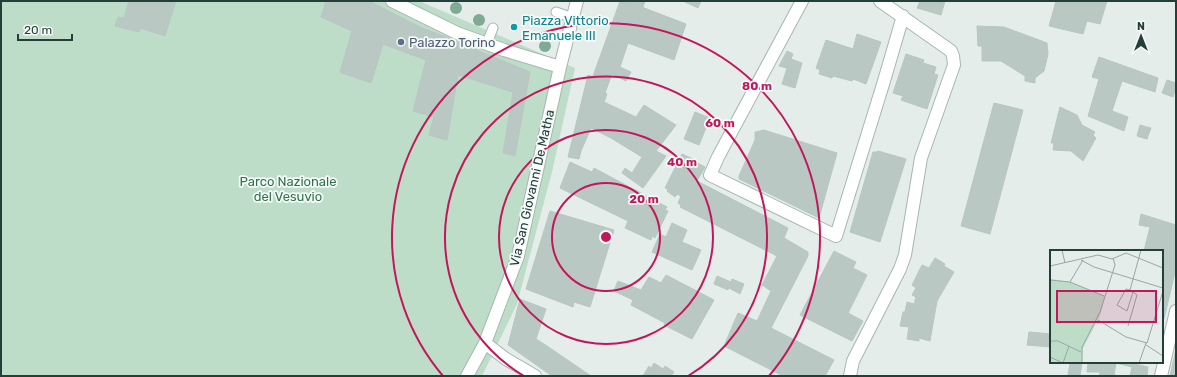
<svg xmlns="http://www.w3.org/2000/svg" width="1177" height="377" font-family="Rubik,sans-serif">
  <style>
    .green { fill: #beddc9 }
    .building { fill: #bac8c3; stroke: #b7c7c1 }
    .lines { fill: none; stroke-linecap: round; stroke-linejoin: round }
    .lane-casing { stroke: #a7b5b1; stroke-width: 11 }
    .street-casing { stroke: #a7b5b1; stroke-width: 14 }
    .lane { stroke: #fff; stroke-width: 9 }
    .street { stroke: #fff; stroke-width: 12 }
    .tree { fill: #81aa94 }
    .ring { fill: none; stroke: #c2185b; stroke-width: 2 }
    .culture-dot { fill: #0f9aa8; stroke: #f5faf8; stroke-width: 1.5 }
    .service-dot { fill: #5c6f8a; stroke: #f5faf8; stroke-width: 1.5 }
    .labels { text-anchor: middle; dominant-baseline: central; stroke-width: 3.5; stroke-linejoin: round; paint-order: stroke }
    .culture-label { font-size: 13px; fill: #0d838f; stroke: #f5faf8; text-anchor: start }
    .service-label { font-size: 13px; fill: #4e5e75; stroke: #f5faf8; text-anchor: start }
    .park-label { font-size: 13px; fill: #30744e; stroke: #f5faf8 }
    .street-label { font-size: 13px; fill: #243e39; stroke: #f5faf8 }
    .inset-road { fill: none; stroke: #97a7a3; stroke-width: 1 }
    .view { fill: #c2185b; fill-opacity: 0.15; stroke: #c2185b; stroke-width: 2 }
    .inset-edge { fill: none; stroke: #243e39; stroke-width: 2 }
    .centre { fill: #c2185b; stroke: #f5faf8; stroke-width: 2 }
    .ring-label { font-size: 12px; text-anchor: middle; font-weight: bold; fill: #c2185b; stroke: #f5faf8; stroke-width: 3.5; stroke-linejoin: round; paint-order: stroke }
  </style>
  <rect width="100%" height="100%" fill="#e4edea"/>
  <path class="green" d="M 1,1 L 419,1 L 575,68 L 552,172 L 517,304 L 482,376 L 1,376 Z"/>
  <path class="building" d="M 129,1 L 176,1 L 165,36 L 140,28 L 139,32 L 115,26 L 118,17 L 124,18 Z
    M 326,1 L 369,1 L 420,27 L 453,40 L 448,55 L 438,54 L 426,60 L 383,44 L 371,83 L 340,72 L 352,31 L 321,17 Z
    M 620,1 L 626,1 L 686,24 L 674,60 L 628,43 L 625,52 L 605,43 Z
    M 626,1 L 645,1 L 643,7 Z
    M 683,1 L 701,1 L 698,8 Z
    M 920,1 L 945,1 L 941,15 L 917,8 Z
    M 1056,1 L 1107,1 L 1100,24 L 1087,21 L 1083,34 L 1049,26 Z
    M 977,26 L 1004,27 L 1047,43 L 1048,54 L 1044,71 L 1035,78 L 1035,83 L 1025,81 L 1025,76 L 1001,61 L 982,61 L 982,46 L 978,46 Z
    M 857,34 L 881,42 L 866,84 L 853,79 L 852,81 L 833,76 L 832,78 L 819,74 L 820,70 L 816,68 L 826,40 L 853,49 Z
    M 453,40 L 530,72 L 515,156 L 503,153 L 513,92 L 458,75 L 447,140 L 429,135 L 434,117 L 413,111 L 426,60 L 438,54 L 448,55 Z
    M 605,43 L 625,52 L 620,67 L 631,72 L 626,81 L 612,74 L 609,82 L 593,76 Z
    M 787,51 L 793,54 L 791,59 L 802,63 L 795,88 L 782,84 L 787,68 L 779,66 Z
    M 906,54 L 924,60 L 923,63 L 936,67 L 934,74 L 938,75 L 927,109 L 901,100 L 903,96 L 893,93 Z
    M 1099,57 L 1158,78 L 1155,92 L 1122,81 L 1112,111 L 1128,117 L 1124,131 L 1088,116 L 1099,79 L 1092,77 Z
    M 588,75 L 609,82 L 605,93 L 607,94 L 604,102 L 636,117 L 644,105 L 676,125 L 656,151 L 666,156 L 643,188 L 622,173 L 625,168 L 632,173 L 642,157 L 611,138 L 591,128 L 581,151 L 579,159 L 568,157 Z
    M 1167,80 L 1176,83 L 1176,88 L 1173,97 L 1162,93 Z
    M 994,103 L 1023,110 L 990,234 L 961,226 Z
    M 1060,107 L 1077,115 L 1082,125 L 1095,132 L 1093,135 L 1096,138 L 1083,161 L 1071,151 L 1053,150 L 1054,143 L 1051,143 Z
    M 695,112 L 710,118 L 699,145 L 684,139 Z
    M 1140,125 L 1151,128 L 1147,139 L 1137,136 Z
    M 764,130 L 837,153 L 819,218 L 739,179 L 739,176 L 755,140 L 755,132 Z
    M 878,151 L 906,159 L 880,242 L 850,232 L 873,152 L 877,152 Z
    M 682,154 L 693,159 L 691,163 L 692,163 L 694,161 L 705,167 L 697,181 L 788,228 L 784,238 L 808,252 L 808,256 L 771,328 L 834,360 L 825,376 L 783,376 L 724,346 L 738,313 L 757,321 L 771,291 L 762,285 L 777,256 L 680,207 L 681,205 L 678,203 L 681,196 L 677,194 L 675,197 L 667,191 L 668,189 L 665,188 Z
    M 570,162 L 592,172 L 594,168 L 667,207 L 665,210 L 668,211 L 655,238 L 652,236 L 651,240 L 625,228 L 628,221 L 560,188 Z
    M 550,211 L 614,230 L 590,307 L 574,302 L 573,307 L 526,289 Z
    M 1141,214 L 1176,225 L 1176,268 L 1164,319 L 1162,319 L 1162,251 L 1144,251 L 1150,227 L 1139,225 Z
    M 672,223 L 687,230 L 682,242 L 701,250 L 692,270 L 652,252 L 660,234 L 666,237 Z
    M 834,251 L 856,262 L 853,268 L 867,275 L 848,313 L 863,321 L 852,341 L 800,315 Z
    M 935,258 L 945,264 L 944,266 L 954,272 L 937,301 L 930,341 L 919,338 L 919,341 L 907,339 L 909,327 L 900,326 L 903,312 L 905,312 L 907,302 L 914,304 L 916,297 L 912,295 L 916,288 L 912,285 L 922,265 L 929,268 Z
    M 666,275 L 714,300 L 692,339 L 664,325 L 665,323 L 631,305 L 633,300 L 614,291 L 618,281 L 641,290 L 649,277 L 661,283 Z
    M 717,276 L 731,282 L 732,279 L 744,284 L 740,294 L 729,288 L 728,290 L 714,284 Z
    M 520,299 L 546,309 L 536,339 L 547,346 L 535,364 L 508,345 Z
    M 1029,332 L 1051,334 L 1051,347 L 1027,345 Z
    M 547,346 L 591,376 L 552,376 L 535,364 Z
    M 1176,349 L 1176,376 L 1170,376 Z
    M 1070,362 L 1082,362 L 1080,376 L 1068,376 Z
    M 1102,362 L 1126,362 L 1148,367 L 1147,376 L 1130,376 L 1132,367 L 1116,363 L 1114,375 L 1119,376 L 1099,376 L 1100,372 L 1087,372 L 1088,363 L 1101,364 Z
    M 654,363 L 663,369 L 665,366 L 674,372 L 671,376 L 643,376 L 649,366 L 651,368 Z"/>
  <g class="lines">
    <g class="lane-casing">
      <path id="lane" d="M 556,12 L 573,18
        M 487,43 L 493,28"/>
    </g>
    <g class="street-casing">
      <path id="street" d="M 392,1 L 457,33 L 504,50 L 560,67
        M 802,1 L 718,157 L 710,175 L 836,236 L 884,81 L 903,16
        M 485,343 L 506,359 L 535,376
        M 467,376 L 485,343 L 518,256 L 560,67 L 577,1
        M 850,376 L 853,361 L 900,269 L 905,255 L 921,158 L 954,65 L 953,56 L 951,51 L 880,1
        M 1161,376 L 1176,311"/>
    </g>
    <use href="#lane" class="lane"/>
    <use href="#street" class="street"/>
  </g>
  <g class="tree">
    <circle cx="456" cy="8" r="6"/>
    <circle cx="479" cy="20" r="6"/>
    <circle cx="545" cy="46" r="6"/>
  </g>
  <g class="ring">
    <circle cx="606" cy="237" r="54"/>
    <circle cx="606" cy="237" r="107"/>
    <path d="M524 376A161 161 0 1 1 688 376"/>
    <path d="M443 376A214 214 0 1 1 769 376"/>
  </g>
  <circle class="culture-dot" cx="514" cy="27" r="4"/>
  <circle class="service-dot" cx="401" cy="42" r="4"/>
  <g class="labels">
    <g class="culture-label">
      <text x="522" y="20">Piazza Vittorio<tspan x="522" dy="15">Emanuele III</tspan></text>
    </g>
    <g class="service-label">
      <text x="409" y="42">Palazzo Torino</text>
    </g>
    <g class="park-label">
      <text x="288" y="181">Parco Nazionale<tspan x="288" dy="15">del Vesuvio</tspan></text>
    </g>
    <g class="street-label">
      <text transform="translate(532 188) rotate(-77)">Via San Giovanni De Matha</text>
    </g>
  </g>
  <g transform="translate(1050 250)">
    <rect width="113" height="113" fill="#e4edea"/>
    <path d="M 0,29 L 20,32 L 55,46 L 50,66 L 33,98 L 32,113 L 0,113 Z" fill="#beddc9"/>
    <path class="inset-road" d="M 12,0 L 15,13M 31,10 L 44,17 L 113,38M 0,16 L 48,5 L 62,9 L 76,3 L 113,18M 0,30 L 20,32 L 54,46M 20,32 L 33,10M 80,40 L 91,0M 48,70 L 76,87 L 97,93 L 113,41M 78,76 L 87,45 L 83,42 L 80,40 L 76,39 L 67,55 L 77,61 L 83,42M 0,91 L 8,91 L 31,102M 96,95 L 113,106M 0,107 L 13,113M 13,113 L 19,96M 32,113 L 32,97 L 50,62 L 65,15 L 63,8M 89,113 L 96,93"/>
    <path class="view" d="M 7,41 L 106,41 L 106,72 L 7,72 Z"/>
    <rect width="113" height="113" class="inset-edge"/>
  </g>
  <circle cx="606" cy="237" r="6" class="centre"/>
  <g class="ring-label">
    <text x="757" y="90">80 m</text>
    <text x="720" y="127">60 m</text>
    <text x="682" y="166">40 m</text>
    <text x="644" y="203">20 m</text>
  </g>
  <rect width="1177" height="377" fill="none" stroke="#243e39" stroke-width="4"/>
  <g transform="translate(1141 36)" stroke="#f5faf8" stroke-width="3" paint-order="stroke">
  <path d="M0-3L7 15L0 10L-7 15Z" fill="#243e39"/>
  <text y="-6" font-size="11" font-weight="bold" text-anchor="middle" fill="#243e39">N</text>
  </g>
  <path d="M18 34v6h54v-6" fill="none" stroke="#243e39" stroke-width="2"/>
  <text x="24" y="34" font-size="12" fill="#243e39" stroke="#f5faf8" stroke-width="3" paint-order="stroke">20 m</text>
</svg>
